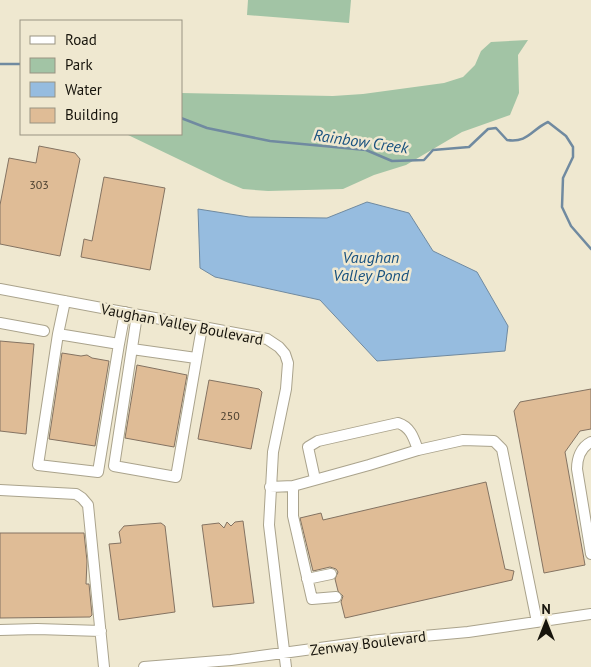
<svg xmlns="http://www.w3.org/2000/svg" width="591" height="667" font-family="'PT Sans',sans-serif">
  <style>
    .green { fill: #a2c4a5 }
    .water { fill: #96bcdf; stroke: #708aa0 }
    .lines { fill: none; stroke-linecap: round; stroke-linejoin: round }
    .stream { stroke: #708aa0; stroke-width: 2.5 }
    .building { fill: #dfbc96; stroke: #847362 }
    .minor-casing { stroke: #aaa38c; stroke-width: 12 }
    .minor { stroke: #fff; stroke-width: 10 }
    .labels { text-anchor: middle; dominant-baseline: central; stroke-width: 5; stroke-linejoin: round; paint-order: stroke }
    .number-label { font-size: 12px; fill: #493e2e }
    .street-label { font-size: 15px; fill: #17140c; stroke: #efe8d0 }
    .water-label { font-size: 16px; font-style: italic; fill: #19527f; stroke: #efe8d0 }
  </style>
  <rect width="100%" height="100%" fill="#efe8d0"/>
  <path class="green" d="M 248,0 L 351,0 L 349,23 L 247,15 Z
    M 528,40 L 518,55 L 519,93 L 510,115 L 462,132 L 406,165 L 374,175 L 343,189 L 268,191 L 243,189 L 224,181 L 126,134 L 181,134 L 181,93 L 333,96 L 363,94 L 444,83 L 463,77 L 475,65 L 481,51 L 491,42 Z"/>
  <path class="water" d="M 367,202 L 409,213 L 433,251 L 477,272 L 508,326 L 505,351 L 377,361 L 320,300 L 215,277 L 200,268 L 198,209 L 249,217 L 327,218 Z"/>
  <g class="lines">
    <path class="stream" d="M 0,64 L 21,64
      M 181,118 L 207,128 L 270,141 L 366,150 L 392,161 L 424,160 L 433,150 L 469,147 L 488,129 L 496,128 L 507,140 C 528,143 531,130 548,122 L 566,136 L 573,147 L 573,157 L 563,178 L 562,207 L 571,226 L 591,249"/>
  </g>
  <path class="building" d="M 39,146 L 75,153 L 80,159 L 60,256 L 0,244 L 0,205 L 9,158 L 36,163 Z
    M 104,177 L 165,188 L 150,270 L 81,257 L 84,239 L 92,241 Z
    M 0,341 L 34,344 L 26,434 L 0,431 Z
    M 62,353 L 81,356 L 87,355 L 92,358 L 109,361 L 95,446 L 49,439 Z
    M 137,365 L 187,375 L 174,447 L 125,438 Z
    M 209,380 L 259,389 L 262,392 L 251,449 L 198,439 Z
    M 591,389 L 591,429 L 580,431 L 565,452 L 585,565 L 544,573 L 514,411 L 520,402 Z
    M 486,482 L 505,569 L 514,571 L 512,580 L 345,618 L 341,602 L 343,596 L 338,591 L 335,579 L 338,572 L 336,569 L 330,567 L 313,571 L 300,518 L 321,513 L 323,520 Z
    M 243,521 L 254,603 L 213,607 L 202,525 L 219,523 L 224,528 L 227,522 L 231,526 L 235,522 Z
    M 161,523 L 165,526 L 175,612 L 119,620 L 109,544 L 121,543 L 119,532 L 124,526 Z
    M 0,533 L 84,533 L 87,561 L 86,584 L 89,584 L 92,615 L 90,617 L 0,618 Z"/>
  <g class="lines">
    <g class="minor-casing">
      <path id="minor" d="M 0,289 L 267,339 L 279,347 L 285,354 L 288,363 L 286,389 L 273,452 L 269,525 L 286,667
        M 65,301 L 58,334 L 119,344 L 125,312
        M 137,315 L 114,466 L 176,477 L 202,327
        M 0,323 L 44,331
        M 58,334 L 38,465 L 98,472 L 119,344
        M 132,349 L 196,358
        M 591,442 C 581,447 577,458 577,469 L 591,554
        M 315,479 L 308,447 L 318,441 L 398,423 C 411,427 414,439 418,450
        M 293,486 L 293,516 L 312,599 L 336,597
        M 270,487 L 293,486 L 369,465 L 418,450 L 463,440 L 494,441 L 502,449 L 537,622
        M 0,490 L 76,494 L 82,498 L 88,505 L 104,667
        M 307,579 L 331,574
        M 0,630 L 37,629 L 101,631
        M 144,667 L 231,660 L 379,640 L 468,632 L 591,614"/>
    </g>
    <use href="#minor" class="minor"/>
  </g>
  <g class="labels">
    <g class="number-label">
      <text x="39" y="184">303</text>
      <text x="230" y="415">250</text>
    </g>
    <g class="street-label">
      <text transform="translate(182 324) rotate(11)">Vaughan Valley Boulevard</text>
      <text transform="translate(368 643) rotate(-7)">Zenway Boulevard</text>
    </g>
    <g class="water-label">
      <text transform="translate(361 141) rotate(8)">Rainbow Creek</text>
      <text x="371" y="257">Vaughan<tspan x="371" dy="18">Valley Pond</tspan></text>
    </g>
  </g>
  <rect x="20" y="20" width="162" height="115" fill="#efe8d0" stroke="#999382"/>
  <rect x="30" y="36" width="25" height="8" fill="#ffffff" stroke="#999382"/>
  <text x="65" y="45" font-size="15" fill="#17140c">Road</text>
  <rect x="30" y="58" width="25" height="15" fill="#a2c4a5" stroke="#999382"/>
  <text x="65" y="70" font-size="15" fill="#17140c">Park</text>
  <rect x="30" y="82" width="25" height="15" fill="#96bcdf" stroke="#999382"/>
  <text x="65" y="95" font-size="15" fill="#17140c">Water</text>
  <rect x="30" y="108" width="25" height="15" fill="#dfbc96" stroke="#999382"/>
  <text x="65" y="120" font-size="15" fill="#17140c">Building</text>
  <g transform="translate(546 622)" stroke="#efe8d0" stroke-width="4" paint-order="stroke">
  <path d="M0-4L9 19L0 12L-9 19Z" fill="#17140c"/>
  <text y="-8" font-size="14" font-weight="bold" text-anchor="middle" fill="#17140c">N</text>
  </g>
</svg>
